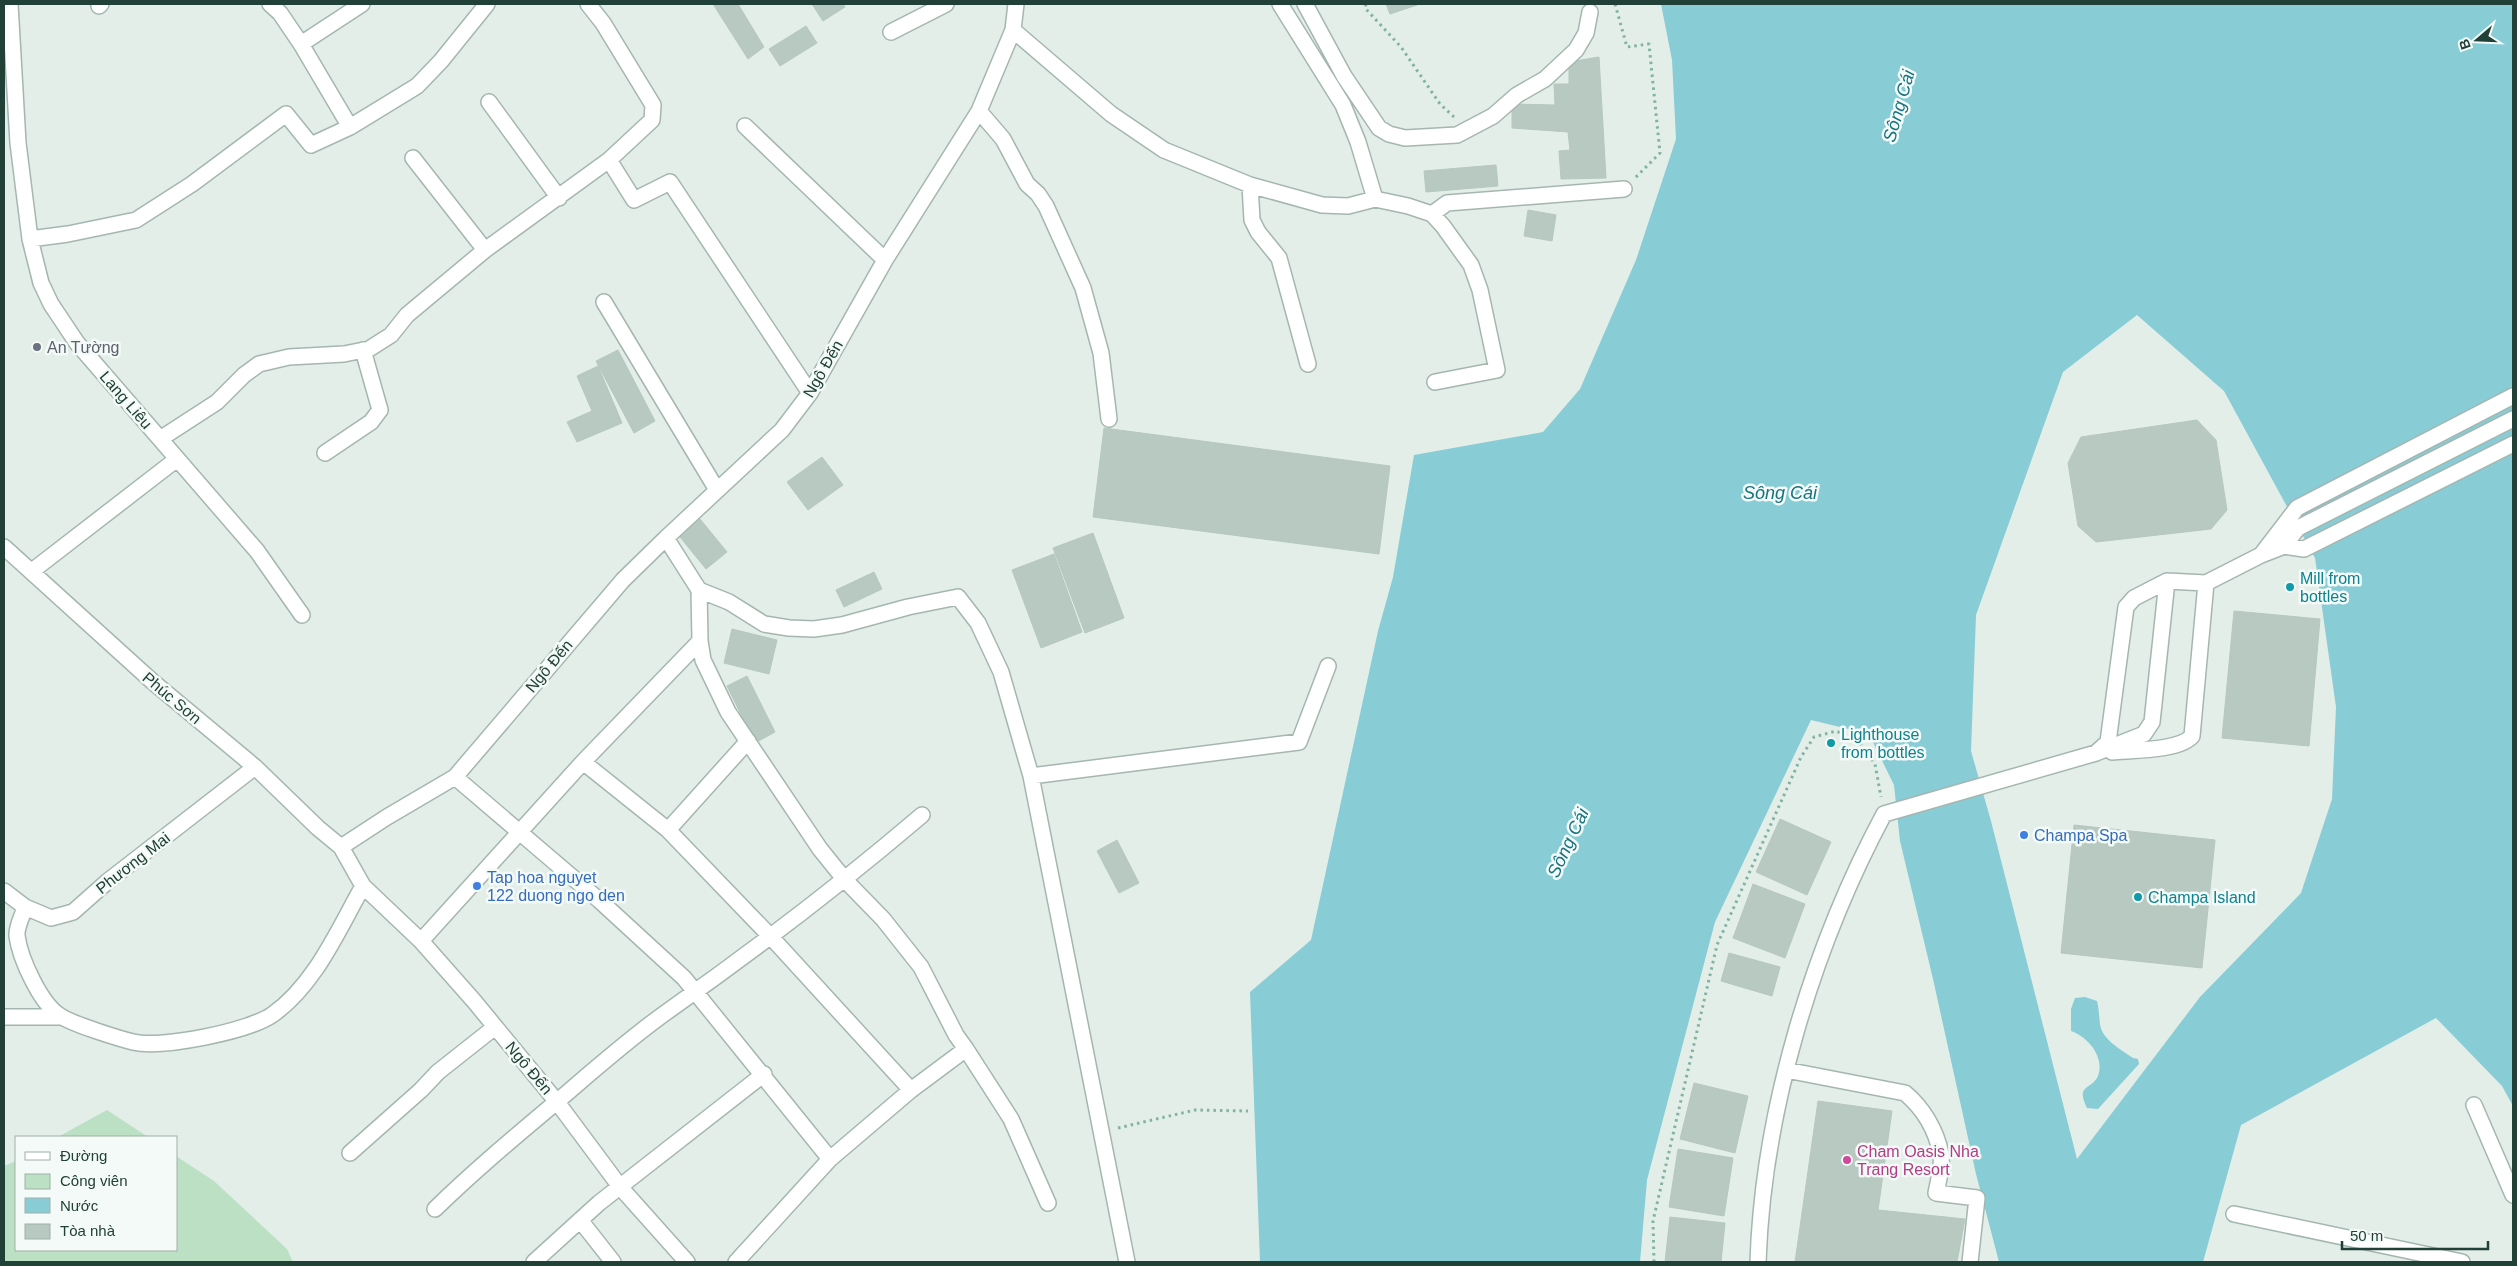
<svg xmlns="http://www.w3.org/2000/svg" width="2517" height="1266" font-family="Helvetica,sans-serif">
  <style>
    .green { fill: #bbe0c4 }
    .water { fill: #88ccd6; fill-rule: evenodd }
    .building { fill: #b8c9c2; stroke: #b5c8c0 }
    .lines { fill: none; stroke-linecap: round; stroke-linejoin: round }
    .minor-casing { stroke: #a5b6b0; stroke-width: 18 }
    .path { stroke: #81b3a2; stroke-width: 3; stroke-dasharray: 2.5 4; stroke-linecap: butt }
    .minor { stroke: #fff; stroke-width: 15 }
    .worship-dot { fill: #6b7280; stroke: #f4faf7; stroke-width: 2 }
    .culture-dot { fill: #0f9aa8; stroke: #f4faf7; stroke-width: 2 }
    .shop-dot { fill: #3f7fe0; stroke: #f4faf7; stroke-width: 2 }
    .hotel-dot { fill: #d1479c; stroke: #f4faf7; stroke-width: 2 }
    .labels { text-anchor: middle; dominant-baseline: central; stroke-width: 5; stroke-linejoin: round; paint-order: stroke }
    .worship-label { font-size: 16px; fill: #5b616d; stroke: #f4faf7; text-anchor: start }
    .street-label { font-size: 16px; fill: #214037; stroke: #f4faf7 }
    .culture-label { font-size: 16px; fill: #0d838f; stroke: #f4faf7; text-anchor: start }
    .shop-label { font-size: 16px; fill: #366cbe; stroke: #f4faf7; text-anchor: start }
    .hotel-label { font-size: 16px; fill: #b23c85; stroke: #f4faf7; text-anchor: start }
    .water-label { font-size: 18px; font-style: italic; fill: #177281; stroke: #f4faf7 }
  </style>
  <rect width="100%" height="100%" fill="#e3eee9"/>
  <path class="green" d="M 107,1110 L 148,1137 L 58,1137 Z
    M 176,1156 L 214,1181 L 287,1249 L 293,1262 L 4,1262 L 4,1166 L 16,1161 L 16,1250 L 176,1250 Z"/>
  <path class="water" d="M 1661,4 L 2513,4 L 2513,1106 L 2502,1086 L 2436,1018 L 2241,1125 L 2203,1262 L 1999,1262 L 1976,1174 L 1933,979 L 1900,841 L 1894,785 L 1869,734 L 1811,720 L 1715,922 L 1647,1180 L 1640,1262 L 1260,1262 L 1250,992 L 1311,940 L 1378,631 L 1393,577 L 1414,455 L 1543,432 L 1580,389 L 1636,260 L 1676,139 L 1672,60 ZM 2137,315 L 2224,391 L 2315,558 L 2336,707 L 2332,799 L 2301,893 L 2200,997 L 2077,1159 L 1991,821 L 1971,751 L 1976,615 L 2063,372 Z
    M 2085,997 L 2097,1001 C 2099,1009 2099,1016 2100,1024 C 2102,1040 2122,1050 2133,1058 L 2138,1059 L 2139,1064 L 2098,1109 L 2087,1108 C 2075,1084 2092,1090 2098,1076 C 2105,1057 2088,1037 2071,1031 L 2071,1009 L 2075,998 Z"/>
  <path class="building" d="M 713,4 L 738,4 L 764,47 L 748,59 Z
    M 812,4 L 843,4 L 845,7 L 823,21 Z
    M 1386,4 L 1420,4 L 1390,14 Z
    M 806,26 L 817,43 L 780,66 L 769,49 Z
    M 1599,57 L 1606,178 L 1561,179 L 1559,151 L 1570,150 L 1568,132 L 1512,128 L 1512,104 L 1555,105 L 1554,84 L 1569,84 L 1569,62 Z
    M 1496,165 L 1498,186 L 1426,192 L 1424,171 Z
    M 1528,210 L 1556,215 L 1552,241 L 1524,236 Z
    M 618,350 L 655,421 L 634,433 L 596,361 Z
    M 598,366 L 622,423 L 577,442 L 567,422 L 592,411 L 577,376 Z
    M 2197,420 L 2216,440 L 2227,510 L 2211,529 L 2096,542 L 2078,526 L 2068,463 L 2081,437 Z
    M 1104,428 L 1390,466 L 1379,554 L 1093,517 Z
    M 822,457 L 843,485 L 808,510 L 787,482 Z
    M 700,519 L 727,552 L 706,569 L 680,537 Z
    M 1093,533 L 1124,618 L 1085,633 L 1053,548 Z
    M 1054,554 L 1082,632 L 1041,648 L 1012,570 Z
    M 874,572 L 882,589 L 844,607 L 836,590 Z
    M 2234,611 L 2320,619 L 2309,746 L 2222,738 Z
    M 732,629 L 777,640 L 769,674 L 724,663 Z
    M 747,676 L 775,732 L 755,743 L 727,686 Z
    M 1780,819 L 1831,842 L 1807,895 L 1756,872 Z
    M 2074,825 L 2215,840 L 2202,968 L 2061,953 Z
    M 1117,840 L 1139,883 L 1119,893 L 1097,851 Z
    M 1753,884 L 1805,904 L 1785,958 L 1733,938 Z
    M 1729,953 L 1780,967 L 1772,996 L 1721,981 Z
    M 1694,1083 L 1748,1096 L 1735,1153 L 1680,1139 Z
    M 1818,1101 L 1892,1111 L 1878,1210 L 1965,1219 L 1957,1262 L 1795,1262 Z
    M 1678,1149 L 1733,1158 L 1724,1216 L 1669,1207 Z
    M 1670,1217 L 1725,1223 L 1721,1262 L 1665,1262 Z"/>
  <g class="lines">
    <g class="minor-casing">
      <path id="minor" d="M 10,4 L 18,143 L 30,239 L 41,283 L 51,304 L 77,343 L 257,551 L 302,615
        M 270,4 L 280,13 L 301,44 L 362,4
        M 1305,4 L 1344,76 L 1379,128 L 1389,134 L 1405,138 L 1457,135 L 1493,116 L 1517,95 L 1545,79 L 1576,50 L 1586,33 L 1590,12
        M 99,6 L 101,4
        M 1013,30 L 1111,114 L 1164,150 L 1250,185 L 1322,205 L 1348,206 L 1375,199 L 1358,142 L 1343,105 L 1280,4
        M 891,32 L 946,4
        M 301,44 L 350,127
        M 489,102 L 559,198
        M 979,111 L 1003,139 L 1027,184 L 1038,194 L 1046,206 L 1083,288 L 1101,353 L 1109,419
        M 745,126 L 885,260
        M 413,158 L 485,250
        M 609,160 L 634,200 L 670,182 L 810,393
        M 1250,185 L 1252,220 L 1258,232 L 1279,258 L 1308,364
        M 1375,199 L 1408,206 L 1432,214 L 1443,226 L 1471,265 L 1480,290 L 1497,370 L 1435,382
        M 1432,214 L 1447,203 L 1624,189
        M 30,239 L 68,234 L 136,220 L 192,184 L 286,114 L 311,145 L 350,127 L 417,86 L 441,61 L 487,4
        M 604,302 L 717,490
        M 160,439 L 217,402 L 244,375 L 259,364 L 289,357 L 344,354 L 369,349 L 391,335 L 407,315 L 485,250 L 609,160 L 652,120 L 653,105 L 603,23 L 588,4
        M 325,453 L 371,422 L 380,410 L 363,350
        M 666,538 L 699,590 L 700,641 L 703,660 L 728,712 L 820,849 L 845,880 L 883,919 L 921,967 L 956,1035 L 966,1049 L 911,1090 L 830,1159 L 736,1262
        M 2284,546 L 2298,528 L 2513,419
        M 4,547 L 153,682 L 255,767 L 318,828 L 341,847
        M 2261,555 L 2297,508 L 2513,396
        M 32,571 L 177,459
        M 699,590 L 729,602 L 764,624 L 789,628 L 814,629 L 842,625 L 908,607 L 958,597 L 978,623 L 1001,672 L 1031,776 L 1127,1262
        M 2112,752 C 2131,750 2180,751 2192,736 L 2206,583
        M 2096,753 L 2108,742 L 2126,607 L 2134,598 L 2167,581 L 2206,583 L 2261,555 L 2284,546 L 2304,549 L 2513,444
        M 583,762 L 668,830 L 771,937 L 911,1090
        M 1031,776 L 1299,742 L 1328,666
        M 455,777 L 599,900 L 684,978 L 830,1159
        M 668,830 L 748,741
        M 4,891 L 25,907 L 51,918 L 73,912 L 108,881 L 255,767
        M 25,907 C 23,915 16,927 17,936 C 20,958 41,1006 62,1017 C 76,1025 117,1038 133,1042 C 162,1049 248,1031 272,1015 C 315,985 338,930 363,886
        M 421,941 L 583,762 L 700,641
        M 4,1017 L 61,1017
        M 966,1049 L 1011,1119 L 1048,1203
        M 1786,1070 L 1905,1093 C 1923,1108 1936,1130 1941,1154 C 1943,1165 1938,1182 1936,1193 L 1977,1198 L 1970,1262
        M 2474,1105 L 2513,1195
        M 350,1153 L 421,1090 L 438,1072 L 495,1027
        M 435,1209 C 475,1170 517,1135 560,1099 C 595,1069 630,1038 668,1011 C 756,949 840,885 922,815
        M 2234,1214 L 2462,1262
        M 580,1220 L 613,1262
        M 534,1262 L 599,1203 L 764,1074
        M 687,1262 L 621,1188 L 557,1102 L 474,1001 L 421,941 L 363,886 L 341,847 L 387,817 L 455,777 L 623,580 L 666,538 L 782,430 L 810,393 L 885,260 L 979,111 L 1013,30 L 1016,4
        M 1758,1262 C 1763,1111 1813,947 1884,814 L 2096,753 L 2144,734 L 2152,722 L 2167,581"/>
    </g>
    <path class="path" d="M 1366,4 L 1365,8 L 1401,47 L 1440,104 L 1454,117
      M 1615,4 L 1627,47 L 1649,44 L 1660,153 L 1635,178
      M 1118,1128 L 1195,1110 L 1248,1111
      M 1654,1262 L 1653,1221 L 1717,945 L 1801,757 L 1814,737 L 1836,731 L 1858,740 L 1875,764 L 1881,797"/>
    <use href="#minor" class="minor"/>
  </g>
  <circle class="worship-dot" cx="37" cy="347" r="5"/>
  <g class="culture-dot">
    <circle cx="2290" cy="587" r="5"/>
    <circle cx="1831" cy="743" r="5"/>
    <circle cx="2138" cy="897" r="5"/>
  </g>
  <g class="shop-dot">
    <circle cx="2024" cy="835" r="5"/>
    <circle cx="477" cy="886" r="5"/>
  </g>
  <circle class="hotel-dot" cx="1847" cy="1160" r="5"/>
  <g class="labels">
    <g class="worship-label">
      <text x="47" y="347">An Tường</text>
    </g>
    <g class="street-label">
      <text transform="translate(823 369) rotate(-60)">Ngô Đến</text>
      <text transform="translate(126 400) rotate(49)">Lang Liêu</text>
      <text transform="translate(549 666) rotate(-50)">Ngô Đến</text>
      <text transform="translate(172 698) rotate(40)">Phúc Sơn</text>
      <text transform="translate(133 863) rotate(-38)">Phương Mai</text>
      <text transform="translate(529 1068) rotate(50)">Ngô Đến</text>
    </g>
    <g class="culture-label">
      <text x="2300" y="578">Mill from<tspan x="2300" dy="18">bottles</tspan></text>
      <text x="1841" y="734">Lighthouse<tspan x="1841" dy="18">from bottles</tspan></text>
      <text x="2148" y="897">Champa Island</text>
    </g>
    <g class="shop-label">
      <text x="2034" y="835">Champa Spa</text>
      <text x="487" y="877">Tap hoa nguyet<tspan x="487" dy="18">122 duong ngo den</tspan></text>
    </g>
    <g class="hotel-label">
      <text x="1857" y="1151">Cham Oasis Nha<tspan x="1857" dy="18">Trang Resort</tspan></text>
    </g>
    <g class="water-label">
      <text transform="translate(1899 106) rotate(-74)">Sông Cái</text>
      <text x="1780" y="493">Sông Cái</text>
      <text transform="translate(1568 843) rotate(-65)">Sông Cái</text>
    </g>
  </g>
  <rect width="2517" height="1266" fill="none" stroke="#214037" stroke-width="10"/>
  <rect x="15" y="1136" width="162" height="115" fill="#f4faf7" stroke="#a0b0aa"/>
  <rect x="25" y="1152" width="25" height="8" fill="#ffffff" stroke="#a0b0aa"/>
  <text x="60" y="1161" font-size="15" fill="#214037">Đường</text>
  <rect x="25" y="1174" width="25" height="15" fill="#bbe0c4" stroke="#a0b0aa"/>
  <text x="60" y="1186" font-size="15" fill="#214037">Công viên</text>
  <rect x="25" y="1198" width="25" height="15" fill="#88ccd6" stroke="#a0b0aa"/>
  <text x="60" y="1211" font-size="15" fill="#214037">Nước</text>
  <rect x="25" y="1224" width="25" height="15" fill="#b8c9c2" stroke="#a0b0aa"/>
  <text x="60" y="1236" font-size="15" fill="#214037">Tòa nhà</text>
  <g transform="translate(2477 40) rotate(251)" stroke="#f4faf7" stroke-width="4" paint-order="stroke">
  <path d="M0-4L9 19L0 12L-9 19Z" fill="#214037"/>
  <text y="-8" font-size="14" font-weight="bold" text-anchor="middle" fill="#214037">B</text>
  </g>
  <path d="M2342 1241v8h146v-8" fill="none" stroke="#214037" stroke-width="2.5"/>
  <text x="2350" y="1241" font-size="15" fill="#214037" stroke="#f4faf7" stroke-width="4" paint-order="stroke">50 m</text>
</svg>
